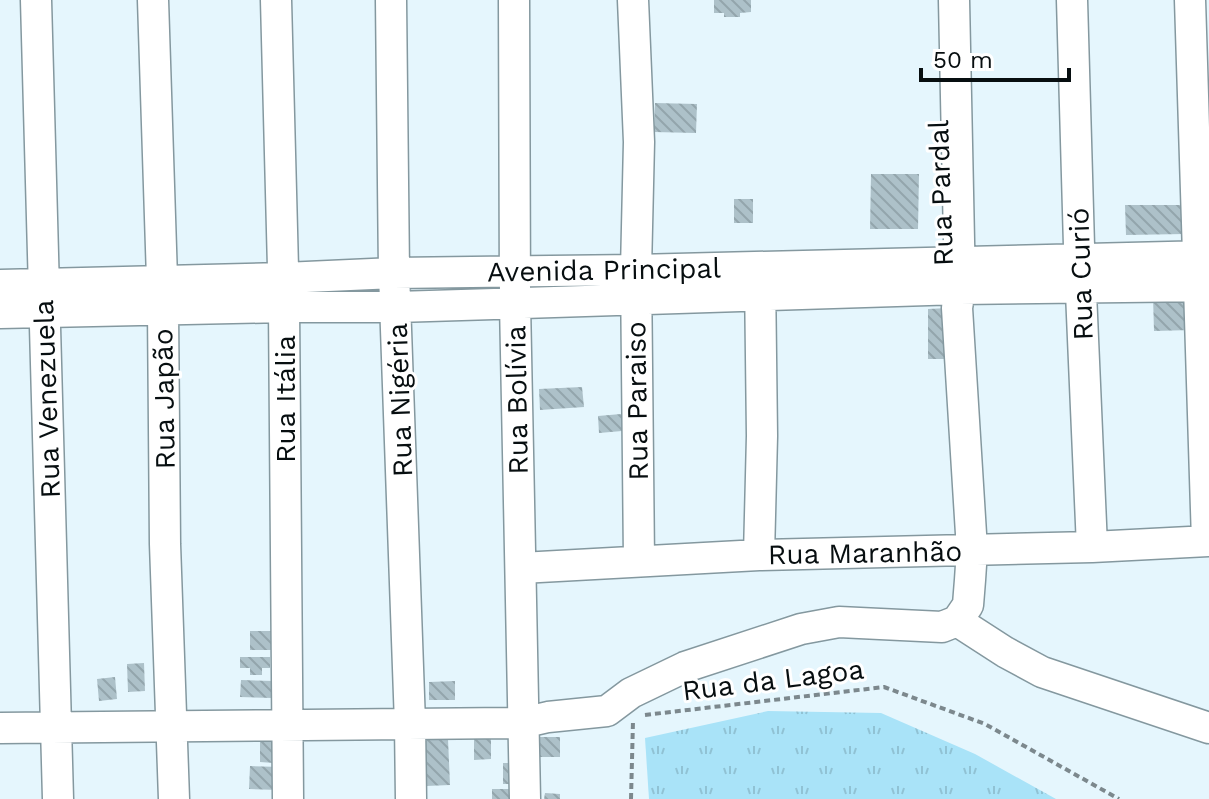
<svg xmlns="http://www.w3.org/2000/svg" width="1209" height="799" font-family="'Work Sans',sans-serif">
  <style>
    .grass { fill: url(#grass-tufts) }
    .building { fill: url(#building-back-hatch) }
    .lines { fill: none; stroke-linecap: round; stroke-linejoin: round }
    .minor-casing { stroke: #84989f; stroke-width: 33 }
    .path { stroke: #7c888d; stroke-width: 4; stroke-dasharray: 6 4; stroke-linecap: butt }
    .minor { stroke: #fff; stroke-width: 30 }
    .labels { text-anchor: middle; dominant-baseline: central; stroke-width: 6; stroke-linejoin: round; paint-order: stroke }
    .street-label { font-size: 28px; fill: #070e10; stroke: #fff }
  </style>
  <defs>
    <pattern id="grass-tufts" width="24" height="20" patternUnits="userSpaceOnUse" patternTransform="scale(2)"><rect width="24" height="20" fill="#a9e3f8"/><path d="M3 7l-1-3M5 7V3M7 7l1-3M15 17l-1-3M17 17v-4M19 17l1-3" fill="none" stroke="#90c2d4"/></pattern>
    <pattern id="building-back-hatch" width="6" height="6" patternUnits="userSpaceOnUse" patternTransform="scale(2)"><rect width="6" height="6" fill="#adc1c9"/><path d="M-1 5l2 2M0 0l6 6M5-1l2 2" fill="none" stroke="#93a5ac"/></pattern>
  </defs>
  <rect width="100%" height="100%" fill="#e5f6fd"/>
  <path class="grass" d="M 768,711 L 881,713 L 975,754 L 1056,799 L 649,799 L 645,738 Z"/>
  <path class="building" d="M 714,0 L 751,0 L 751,12 L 740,13 L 740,17 L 724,17 L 724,13 L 714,13 Z
    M 655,103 L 697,104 L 696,133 L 654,132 Z
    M 871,174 L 919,174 L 918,229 L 870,229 Z
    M 734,199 L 753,199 L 753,223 L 734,223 Z
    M 1125,205 L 1185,205 L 1185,234 L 1126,235 Z
    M 1191,294 L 1192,330 L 1154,331 L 1153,296 Z
    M 948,308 L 948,359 L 928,359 L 928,309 Z
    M 582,387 L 584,407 L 540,410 L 539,389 Z
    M 621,414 L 622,431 L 599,433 L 598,416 Z
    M 250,631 L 277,631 L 277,650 L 250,650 Z
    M 240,657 L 270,657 L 270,668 L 262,668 L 262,675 L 250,675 L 250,668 L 240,668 Z
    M 144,663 L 145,691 L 128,692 L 127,664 Z
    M 115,677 L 117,699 L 99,701 L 97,679 Z
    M 241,680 L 274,681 L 273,698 L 240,697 Z
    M 455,681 L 455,700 L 429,700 L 429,682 Z
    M 260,735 L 274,736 L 274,763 L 260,762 Z
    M 540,737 L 560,737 L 560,757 L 540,757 Z
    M 448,739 L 450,785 L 426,786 L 425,740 Z
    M 474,739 L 491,739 L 491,759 L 474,760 Z
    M 503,763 L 515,763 L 515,784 L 503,784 Z
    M 250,766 L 281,767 L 280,790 L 249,789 Z
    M 492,789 L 515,789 L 515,799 L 492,799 Z
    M 545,793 L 560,794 L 560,799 L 544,799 Z"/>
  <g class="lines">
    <g class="minor-casing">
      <path id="minor" d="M 36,0 L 58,799
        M 153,0 L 163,310 L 165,544 L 174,799
        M 276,0 L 284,307 L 288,799
        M 391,0 L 394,273 L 410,724 L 411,799
        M 514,0 L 515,303 L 525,799
        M 633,0 L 639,142 L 636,270 L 639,561
        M 1072,0 L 1079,246 L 1092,547
        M 1190,0 L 1207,541
        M 0,285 L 284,278 L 394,273 L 636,270 L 1209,256
        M 0,313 L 284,307 L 397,307 L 960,289 L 1209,286
        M 759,555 L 762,436 L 760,277
        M 521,568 L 759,555 L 1092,547 L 1209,541
        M 957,621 L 1005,652 L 1042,672 L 1209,728
        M 0,728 L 522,723 L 548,717 L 607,711 L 631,693 L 685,667 L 801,629 L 839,622 L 942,627 L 957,621 L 968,605 L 970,580 L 972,550 L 957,308 L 960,289 L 954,0"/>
    </g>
    <path class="path" d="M 645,715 L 884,687 L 985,724 L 1119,799
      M 631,799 L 633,721"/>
    <use href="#minor" class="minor"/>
  </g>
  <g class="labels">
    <g class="street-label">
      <text transform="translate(941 193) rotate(-92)">Rua Pardal</text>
      <text transform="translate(604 270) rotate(-1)">Avenida Principal</text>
      <text transform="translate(1081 274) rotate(-92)">Rua Curió</text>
      <text transform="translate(47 399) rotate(-92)">Rua Venezuela</text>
      <text transform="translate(164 399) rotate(-91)">Rua Japão</text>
      <text transform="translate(285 399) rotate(-90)">Rua Itália</text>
      <text transform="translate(400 400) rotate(-92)">Rua Nigéria</text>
      <text transform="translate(517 400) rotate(-91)">Rua Bolívia</text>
      <text transform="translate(637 401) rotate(-91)">Rua Paraiso</text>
      <text transform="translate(865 553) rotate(-1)">Rua Maranhão</text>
      <text transform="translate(773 680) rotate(-7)">Rua da Lagoa</text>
    </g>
  </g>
  <path d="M921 68v12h148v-12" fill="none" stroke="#070e10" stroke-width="4"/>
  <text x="933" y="68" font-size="24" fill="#070e10" stroke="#ffffff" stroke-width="6" paint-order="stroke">50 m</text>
</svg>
